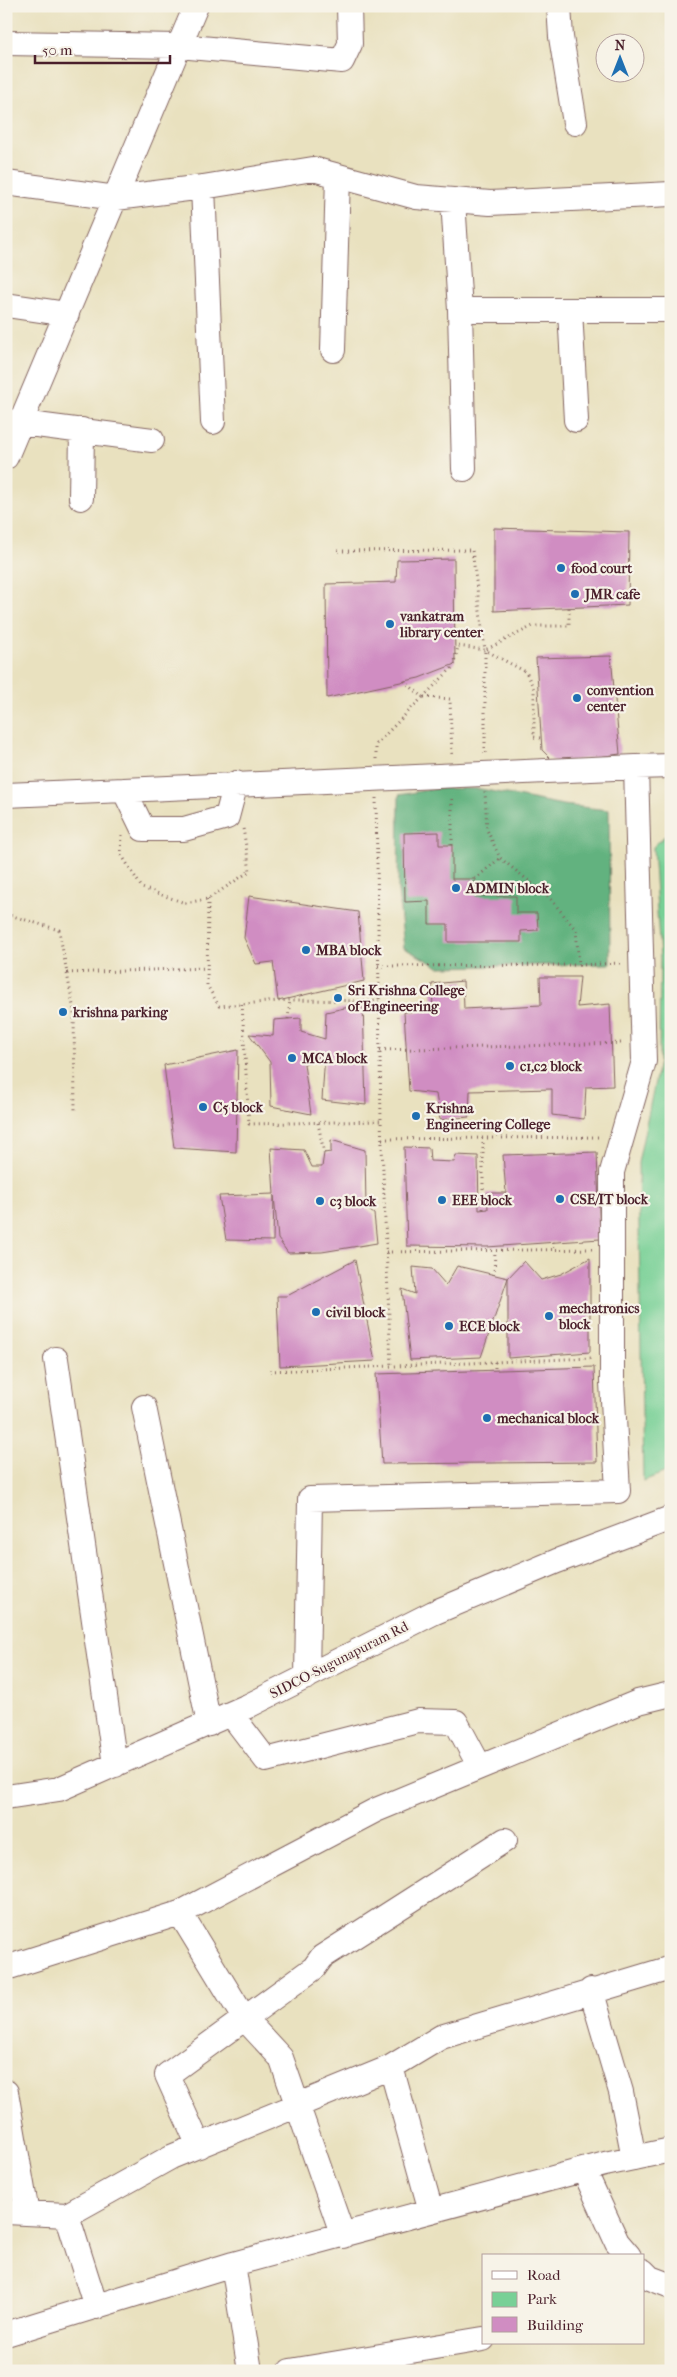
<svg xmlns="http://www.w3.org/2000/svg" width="677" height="2377" font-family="'IM FELL French Canon',serif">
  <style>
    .green { fill: #78d096; stroke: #617860 }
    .forest { fill: #62b27f; stroke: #566855 }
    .building { fill: #d08dc2 }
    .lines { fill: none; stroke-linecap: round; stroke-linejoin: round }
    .minor-casing { stroke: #82635f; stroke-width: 26 }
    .path { stroke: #82635f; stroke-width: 3; stroke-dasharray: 1 4; stroke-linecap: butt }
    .minor { stroke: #fff; stroke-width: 24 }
    .poi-dot { fill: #1f6fb2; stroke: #f7f3e8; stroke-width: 2 }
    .labels { text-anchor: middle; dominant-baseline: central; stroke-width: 4.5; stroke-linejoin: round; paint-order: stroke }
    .poi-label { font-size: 14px; font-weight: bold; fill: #4a1f2b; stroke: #f7f3e8; text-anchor: start }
    .street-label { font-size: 14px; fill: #4a1f2b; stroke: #f7f3e8 }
  </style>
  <rect width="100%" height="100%" fill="#f7f3e8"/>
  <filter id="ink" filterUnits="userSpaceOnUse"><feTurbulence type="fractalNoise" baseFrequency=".02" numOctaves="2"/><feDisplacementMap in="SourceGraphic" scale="10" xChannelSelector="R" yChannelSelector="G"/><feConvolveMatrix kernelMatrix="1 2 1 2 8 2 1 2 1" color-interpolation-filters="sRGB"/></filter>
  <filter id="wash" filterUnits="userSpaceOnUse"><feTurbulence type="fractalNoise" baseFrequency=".0096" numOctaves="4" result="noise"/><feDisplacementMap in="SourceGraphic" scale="20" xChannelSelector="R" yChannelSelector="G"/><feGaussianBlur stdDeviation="1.12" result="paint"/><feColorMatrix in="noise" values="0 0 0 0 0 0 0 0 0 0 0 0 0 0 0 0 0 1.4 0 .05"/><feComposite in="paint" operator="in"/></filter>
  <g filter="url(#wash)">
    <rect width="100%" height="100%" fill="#e9e1bf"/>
    <path class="green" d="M 671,830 L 671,1470 L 643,1481 L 638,1163 L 659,1062 L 660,958 L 653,847 Z"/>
    <path class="forest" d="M 437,788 L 481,789 L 563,805 L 609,810 L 610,964 L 439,967 L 404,948 L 398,890 L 399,795 Z"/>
    <g id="blocks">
      <path class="building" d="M 494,528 L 629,532 L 628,605 L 494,611 Z
        M 454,559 L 455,664 L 419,678 L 327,698 L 326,584 L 396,582 L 397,560 Z
        M 611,656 L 620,754 L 555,763 L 542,750 L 536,658 Z
        M 439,832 L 439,845 L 452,845 L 452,879 L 475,879 L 475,896 L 516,896 L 516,913 L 537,913 L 538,930 L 521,931 L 521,942 L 448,942 L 448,924 L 429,924 L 429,901 L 405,902 L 404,833 Z
        M 249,896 L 358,912 L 364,981 L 278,1001 L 273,962 L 256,964 L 244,938 Z
        M 540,977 L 580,977 L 577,1007 L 610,1004 L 613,1086 L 586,1087 L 584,1119 L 552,1115 L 552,1089 L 470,1091 L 469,1117 L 440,1120 L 436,1094 L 409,1091 L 404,1012 L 433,1011 L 432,984 L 463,981 L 464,1009 L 541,1005 Z
        M 363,1004 L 366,1105 L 322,1100 L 325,1054 L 304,1064 L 311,1114 L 271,1106 L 270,1062 L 249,1034 L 273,1036 L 274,1020 L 301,1018 L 301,1032 L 325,1039 L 326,1012 Z
        M 238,1050 L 236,1152 L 174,1148 L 164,1065 Z
        M 331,1140 L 365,1150 L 366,1208 L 374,1214 L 377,1243 L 322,1252 L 288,1253 L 278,1239 L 274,1195 L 273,1241 L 226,1240 L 219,1196 L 274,1194 L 271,1148 L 304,1150 L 312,1167 L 322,1167 L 324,1153 L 331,1152 Z
        M 404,1147 L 429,1148 L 430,1161 L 454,1162 L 456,1155 L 478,1156 L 479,1210 L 488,1209 L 487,1193 L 506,1193 L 503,1155 L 597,1152 L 600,1239 L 487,1247 L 407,1246 Z
        M 590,1258 L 590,1352 L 508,1358 L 508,1278 L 481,1357 L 410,1360 L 402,1289 L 415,1294 L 413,1267 L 432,1269 L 446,1285 L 457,1266 L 508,1278 L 524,1261 L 541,1280 L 561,1274 Z
        M 355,1260 L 375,1361 L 280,1366 L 277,1296 L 287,1296 Z
        M 594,1367 L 597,1462 L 382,1464 L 376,1374 Z"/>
    </g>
  </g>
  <g filter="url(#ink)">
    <use href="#blocks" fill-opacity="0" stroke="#82635f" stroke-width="1"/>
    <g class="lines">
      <g class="minor-casing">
        <path id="minor" d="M 559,6 L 561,37 L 575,123
          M 6,43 L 179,46 L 196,6
          M 6,183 L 116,198 L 203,187 L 313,169 L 416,197 L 490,203 L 671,194
          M 203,187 L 213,422
          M 453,200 L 460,310 L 464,469
          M 6,305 L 67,314
          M 460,310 L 671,310
          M 570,310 L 576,420
          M 333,350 L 338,176
          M 6,421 L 152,440
          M 6,457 L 179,46 L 342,61 L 350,44 L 349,6
          M 81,498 L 82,430
          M 236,783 L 227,817 L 184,829 L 143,829 L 124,790 L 636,767
          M 6,795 L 124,790
          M 56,1359 L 115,1765
          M 144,1407 L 209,1724
          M 307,1677 L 310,1499 L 618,1491 L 612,1382 L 612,1172 L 644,1061 L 636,767 L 671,766
          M 231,1714 L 266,1760 L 418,1721 L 456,1722 L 480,1767 L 638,1702 L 671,1694
          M 6,1797 L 59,1789 L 248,1706 L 433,1613 L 557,1561 L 671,1518
          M 180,1913 L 244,2018 L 281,2058 L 343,2236
          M 6,1968 L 180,1913 L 376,1810 L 480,1767
          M 591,1990 L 621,2092 L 634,2158
          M 391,2067 L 441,2037 L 671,1968
          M 6,2092 L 27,2213
          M 199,2146 L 167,2075 L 314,1968 L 322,1957 L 505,1840
          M 584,2170 L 617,2242 L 629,2256
          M 6,2212 L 67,2215 L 96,2307
          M 67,2215 L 171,2157 L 391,2067 L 431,2211
          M 233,2264 L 250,2371
          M 643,2271 L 650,2278 L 671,2286
          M 6,2334 L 233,2264 L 605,2164 L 671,2150
          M 290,2371 L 483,2339"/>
      </g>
      <path class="path" d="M 338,551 L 472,550 L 485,650
        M 423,697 L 454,666 L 458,646 L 485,650 L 526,672 L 534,689 L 534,737 L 541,738
        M 424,697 L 450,699 L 452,755
        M 485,753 L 485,650 L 533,626 L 569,626 L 569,607
        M 376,759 L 376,744 L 423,697 L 404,681
        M 376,798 L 381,1121 L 391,1367
        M 122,835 L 121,854 L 142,888 L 185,903 L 208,899 L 250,871 L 243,828
        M 452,845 L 452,796
        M 475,879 L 500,858
        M 208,899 L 207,985 L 219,1006 L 290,1000 L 379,1001
        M 6,914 L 59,930 L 74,1011 L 75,1111
        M 579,965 L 621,963
        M 378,966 L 579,965 L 576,930 L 549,897 L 500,858 L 487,830 L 485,792
        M 67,973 L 207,968
        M 242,1004 L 249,1124 L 381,1121
        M 288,1019 L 290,1000
        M 380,1050 L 624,1043
        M 318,1123 L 324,1153
        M 483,1138 L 483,1209
        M 382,1139 L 601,1137
        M 553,1242 L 555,1249
        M 386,1252 L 593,1249
        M 494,1275 L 495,1250
        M 495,1362 L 495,1370
        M 270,1371 L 592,1358"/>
      <use href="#minor" class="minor"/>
    </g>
  </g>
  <g class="poi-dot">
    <circle cx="561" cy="568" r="5"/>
    <circle cx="575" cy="594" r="5"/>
    <circle cx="390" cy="624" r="5"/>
    <circle cx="577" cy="698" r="5"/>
    <circle cx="456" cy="888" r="5"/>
    <circle cx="306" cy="950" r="5"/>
    <circle cx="338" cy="998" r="5"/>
    <circle cx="63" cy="1012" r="5"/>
    <circle cx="292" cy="1058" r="5"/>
    <circle cx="510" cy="1066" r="5"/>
    <circle cx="203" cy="1107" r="5"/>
    <circle cx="416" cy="1116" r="5"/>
    <circle cx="560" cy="1199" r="5"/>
    <circle cx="442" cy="1200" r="5"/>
    <circle cx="320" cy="1201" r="5"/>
    <circle cx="316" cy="1312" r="5"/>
    <circle cx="549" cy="1316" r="5"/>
    <circle cx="449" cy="1326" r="5"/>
    <circle cx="487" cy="1418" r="5"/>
  </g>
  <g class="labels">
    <g class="poi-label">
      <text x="571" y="568">food court</text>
      <text x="585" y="594">JMR cafe</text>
      <text x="400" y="616">vankatram<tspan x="400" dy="16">library center</tspan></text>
      <text x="587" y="690">convention<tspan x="587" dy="16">center</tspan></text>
      <text x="466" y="888">ADMIN block</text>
      <text x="316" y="950">MBA block</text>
      <text x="348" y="990">Sri Krishna College<tspan x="348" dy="16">of Engineering</tspan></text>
      <text x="73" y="1012">krishna parking</text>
      <text x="302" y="1058">MCA block</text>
      <text x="520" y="1066">c1,c2 block</text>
      <text x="213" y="1107">C5 block</text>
      <text x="426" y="1108">Krishna<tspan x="426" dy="16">Engineering College</tspan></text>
      <text x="570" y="1199">CSE/IT block</text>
      <text x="452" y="1200">EEE block</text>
      <text x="330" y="1201">c3 block</text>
      <text x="559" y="1308">mechatronics<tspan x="559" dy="16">block</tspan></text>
      <text x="326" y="1312">civil block</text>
      <text x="459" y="1326">ECE block</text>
      <text x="497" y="1418">mechanical block</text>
    </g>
    <g class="street-label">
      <text transform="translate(339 1660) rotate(-27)">SIDCO-Sugunapuram Rd</text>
    </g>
  </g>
  <rect width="677" height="2377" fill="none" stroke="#f7f3e8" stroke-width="25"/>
  <rect x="482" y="2254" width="162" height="90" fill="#f7f3e8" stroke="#b29e9c"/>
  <rect x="492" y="2271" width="25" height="8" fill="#ffffff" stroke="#b29e9c"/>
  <text x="527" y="2280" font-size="15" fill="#4a1f2b">Road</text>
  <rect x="492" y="2292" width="25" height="15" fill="#78d096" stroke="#b29e9c"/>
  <text x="527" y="2304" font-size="15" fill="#4a1f2b">Park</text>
  <rect x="492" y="2317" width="25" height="15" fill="#d08dc2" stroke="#b29e9c"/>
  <text x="527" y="2330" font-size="15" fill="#4a1f2b">Building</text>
  <g transform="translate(620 58)"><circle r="24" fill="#f7f3e8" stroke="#b29e9c"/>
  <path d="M0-4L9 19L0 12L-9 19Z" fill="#1f6fb2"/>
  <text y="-8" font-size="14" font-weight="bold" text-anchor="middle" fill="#4a1f2b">N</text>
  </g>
  <path d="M35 55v8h135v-8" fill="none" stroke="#4a1f2b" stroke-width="2.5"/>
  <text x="42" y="55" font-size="15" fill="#4a1f2b" stroke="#f7f3e8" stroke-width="4" paint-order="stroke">50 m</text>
</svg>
